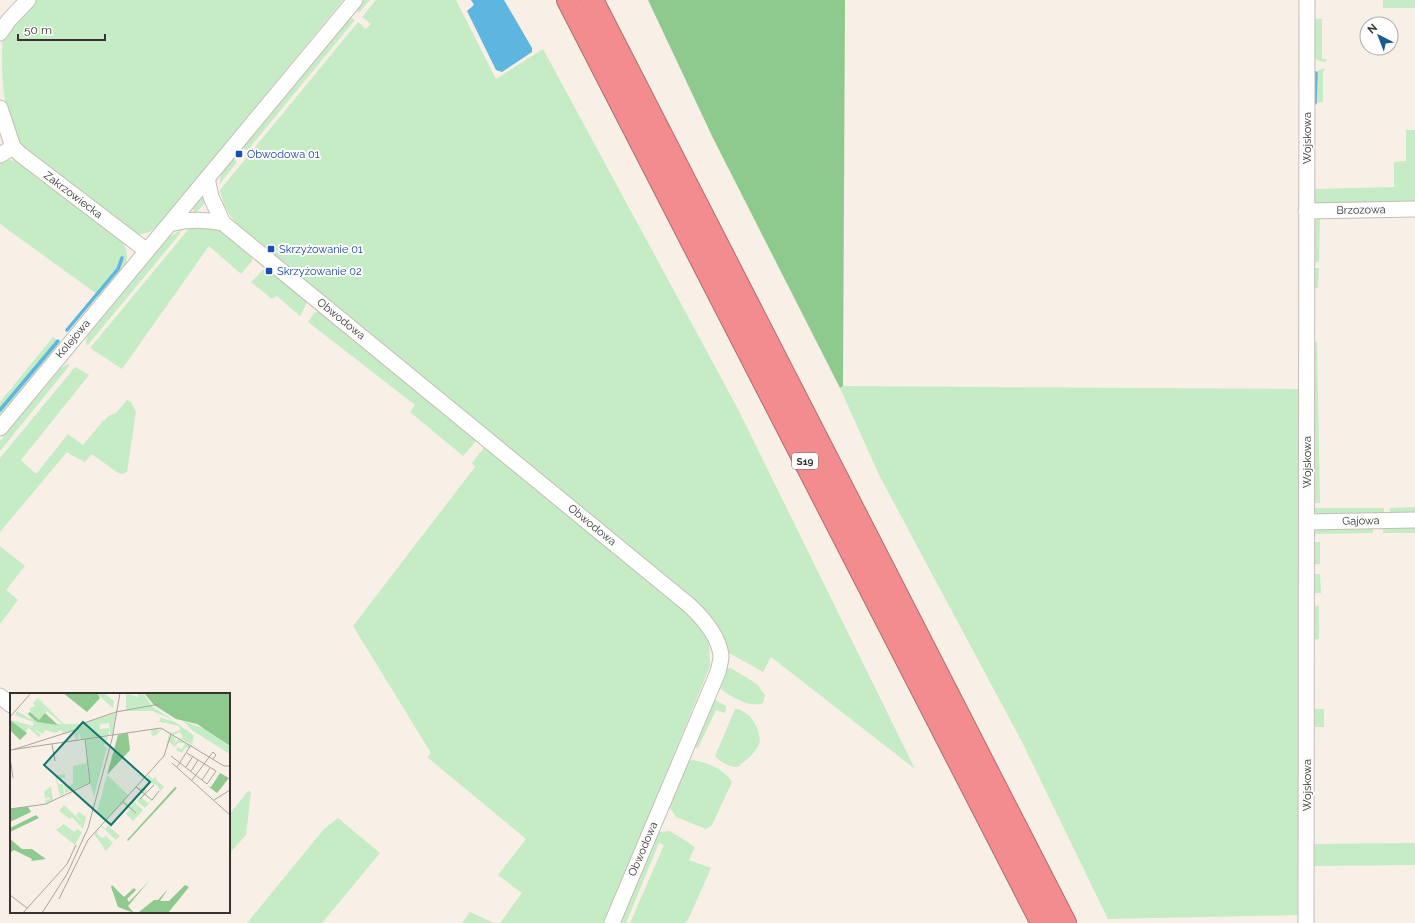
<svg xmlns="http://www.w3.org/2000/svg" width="1415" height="923" font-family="Raleway,sans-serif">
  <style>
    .green { fill: #c5ecc4 }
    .forest { fill: #8ec98d }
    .water { fill: #5db6e0 }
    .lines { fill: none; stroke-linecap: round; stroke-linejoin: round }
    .stream { stroke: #5db6e0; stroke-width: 3.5 }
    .minor-casing { stroke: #c5bdb5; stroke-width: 17 }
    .highway-casing { stroke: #b06c6d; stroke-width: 24 }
    .minor { stroke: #fff; stroke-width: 15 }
    .highway { stroke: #f28c8f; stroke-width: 22 }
    .transit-dot { fill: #1a4fb4; stroke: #fefefe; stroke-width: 1.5 }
    .labels { text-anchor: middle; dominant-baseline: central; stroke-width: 4; stroke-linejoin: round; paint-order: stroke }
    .shield { fill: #fefefe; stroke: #716f6d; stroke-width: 1 }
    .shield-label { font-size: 10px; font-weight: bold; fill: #35322f }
    .street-label { font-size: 11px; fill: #35322f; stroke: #fefefe }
    .transit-label { font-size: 11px; fill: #164399; stroke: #fefefe; text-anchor: start }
    .inset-road { fill: none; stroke: #aaa49d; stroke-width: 1 }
    .view { fill: #0f766e; fill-opacity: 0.15; stroke: #0f766e; stroke-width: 2 }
    .inset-edge { fill: none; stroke: #35322f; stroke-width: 2 }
  </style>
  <rect width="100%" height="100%" fill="#f8f0e7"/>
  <path class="green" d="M 36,0 L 343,0 L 163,220 L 150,232 L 138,235 L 24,150 C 20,144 16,138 13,132 C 3,113 0,58 3,38 Z
    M 364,0 L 370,0 L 359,13 L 356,9 Z
    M 376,0 L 456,0 L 496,79 L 543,49 L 737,407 L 915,769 L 771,657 L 763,672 L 729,653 L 722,638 L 240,228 C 231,218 222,205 220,190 L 358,22 L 366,29 L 371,24 L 362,17 Z
    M 1383,0 L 1415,0 L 1415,8 L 1383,8 Z
    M 350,17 L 355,20 L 247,151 L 242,147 Z
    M 1311,18 L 1322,19 L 1322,59 L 1326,59 L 1326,62 L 1319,61 L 1313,57 Z
    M 1326,68 L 1323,72 L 1323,102 L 1315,103 L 1313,99 L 1314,72 Z
    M 1406,130 L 1415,130 L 1415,206 L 1315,206 L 1315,189 L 1394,187 L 1394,162 L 1406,161 Z
    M 233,158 L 237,162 L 219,185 L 221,174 Z
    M 6,160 L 18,161 L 119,237 C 139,261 117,278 101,297 L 0,224 L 0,162 Z
    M 205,196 L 208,199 L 196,213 L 194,213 L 193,207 L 201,198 Z
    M 1320,216 L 1319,262 L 1312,262 L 1311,217 Z
    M 192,225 C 197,226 205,224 210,226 C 221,229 247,248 252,258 L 252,261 L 241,274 L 209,246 L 122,369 L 90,348 Z
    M 182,229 L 179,235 L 87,346 L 86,340 L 88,335 L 169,237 Z
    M 265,268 L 270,270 L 306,298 L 307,302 L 300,316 L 277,296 L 272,299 L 251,282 Z
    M 1311,268 L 1319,268 L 1318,288 L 1311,288 Z
    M 318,311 L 322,312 L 477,440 L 463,456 L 410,412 L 415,405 L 308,322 L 314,313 Z
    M 53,337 L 62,343 L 0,419 L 0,402 Z
    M 1317,342 L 1320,503 L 1311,503 L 1309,343 Z
    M 67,364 L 70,365 L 0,451 L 0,441 L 60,369 Z
    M 75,367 L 89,375 L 21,460 L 36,474 L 68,434 L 83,445 L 102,422 L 110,415 L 116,413 L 127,400 L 131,402 L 136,412 L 127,472 L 122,474 L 118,473 L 92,454 L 85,462 C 79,458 73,457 67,452 L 0,532 L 0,458 Z
    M 843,386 L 1300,389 L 1301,915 L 1108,919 L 1022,742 L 879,475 L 840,388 Z
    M 485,446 L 693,617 C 709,636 710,642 710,666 L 605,923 L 500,923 L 522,893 L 498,875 L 526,839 L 427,757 L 431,753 L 353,626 L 475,467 L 472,463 Z
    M 1415,507 L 1415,516 L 1390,517 L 1390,508 Z
    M 1311,508 L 1384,508 L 1383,518 L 1314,516 Z
    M 1373,524 L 1373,533 L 1310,534 L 1311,528 Z
    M 1383,524 L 1415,524 L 1415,533 L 1383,533 Z
    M 1310,542 L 1320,542 L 1320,564 L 1310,565 Z
    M 0,546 L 25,566 L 6,590 L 18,600 L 0,624 Z
    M 1310,574 L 1320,574 L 1321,593 L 1310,593 Z
    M 1309,605 L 1319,606 L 1319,639 L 1309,640 Z
    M 727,668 L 731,668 L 757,684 L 765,695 L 763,703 C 751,709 730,696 721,689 C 720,683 722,672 727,668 Z
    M 715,700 L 726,706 L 726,711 L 724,713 L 716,710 L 698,748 L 695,747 L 694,744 L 713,701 Z
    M 735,709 C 749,709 763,731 759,744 C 755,754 745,761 738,767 C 731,768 720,762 715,756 Z
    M 1311,709 L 1324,709 L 1324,727 L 1312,727 Z
    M 693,760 C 706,762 726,770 732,782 L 712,825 L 706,829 L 676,817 L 668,805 L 688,761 Z
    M 248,791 L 251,792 L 246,835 L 229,854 L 229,815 Z
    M 338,818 L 380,853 L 322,923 L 247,923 L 324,829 Z
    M 670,831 L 695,847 L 689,860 L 711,868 L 688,920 L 685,923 L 630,923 L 664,845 L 659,843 L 626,923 L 617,923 L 658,832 Z
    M 1415,843 L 1415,865 L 1311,866 L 1312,844 Z
    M 470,912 L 494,923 L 462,923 Z"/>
  <path class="forest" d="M 648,0 L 845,0 L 843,386 L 840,388 L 713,138 Z"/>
  <path class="water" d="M 471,0 L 504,0 L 532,48 L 532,52 L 502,72 L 496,70 L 467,11 L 474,5 Z"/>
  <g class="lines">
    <path class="stream" d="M 1315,103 L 1316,73
      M 67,330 L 118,269 L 122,258
      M 0,410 L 58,341"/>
    <g class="minor-casing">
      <path id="minor" d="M 0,33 L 9,20 L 28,0
        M 0,108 L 13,147 L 20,154 L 147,251
        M 0,155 L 13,147
        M 207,178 L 211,197 L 223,223 L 689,605 C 703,618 719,636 721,656 C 721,661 719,667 718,672 L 612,923
        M 1306,211 L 1415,209
        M 169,224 C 188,219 204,219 223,223
        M 0,428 L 355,0
        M 1307,522 L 1415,520
        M 0,696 L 11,705
        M 1306,923 L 1307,0"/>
    </g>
    <g class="highway-casing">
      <path id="highway" d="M 568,0 L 1042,923
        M 592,0 L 1065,923"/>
    </g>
    <use href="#minor" class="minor"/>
    <use href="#highway" class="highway"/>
  </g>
  <g class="transit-dot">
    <rect x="235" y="150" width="8" height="8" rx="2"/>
    <rect x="267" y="245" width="8" height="8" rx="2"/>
    <rect x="265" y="267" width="8" height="8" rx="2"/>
  </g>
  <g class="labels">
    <rect class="shield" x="792" y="453" width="26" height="16" rx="3"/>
    <g class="shield-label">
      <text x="805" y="461">S19</text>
    </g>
    <g class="street-label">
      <text transform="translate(1307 138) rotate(-90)">Wojskowa</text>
      <text transform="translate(73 195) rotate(37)">Zakrzowiecka</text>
      <text transform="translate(1361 210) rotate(-1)">Brzozowa</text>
      <text transform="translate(341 319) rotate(39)">Obwodowa</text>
      <text transform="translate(73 339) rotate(-50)">Kolejowa</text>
      <text transform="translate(1307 462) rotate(-90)">Wojskowa</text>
      <text transform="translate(1361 521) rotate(-1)">Gajowa</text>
      <text transform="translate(592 525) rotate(39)">Obwodowa</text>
      <text transform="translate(1307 785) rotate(-90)">Wojskowa</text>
      <text transform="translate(643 849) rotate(-67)">Obwodowa</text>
    </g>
    <g class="transit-label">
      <text x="247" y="154">Obwodowa 01</text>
      <text x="279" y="249">Skrzyżowanie 01</text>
      <text x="277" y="271">Skrzyżowanie 02</text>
    </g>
  </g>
  <g transform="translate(10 693)">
    <rect width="220" height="220" fill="#f8f0e7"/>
    <path d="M 94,0 L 104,8 L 103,15 L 87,1 ZM 116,0 L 128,4 L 128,0 L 133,0 L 143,14 L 163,27 L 142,18 L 116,18 ZM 28,5 L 54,31 L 70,31 L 68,46 L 66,47 L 63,37 L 53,40 L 51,37 L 45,40 L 35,37 L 33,41 L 23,35 L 31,42 L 29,44 L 19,35 L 15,39 L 1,27 L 23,33 L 23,29 L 5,22 L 7,18 L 22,27 L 15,19 L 27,29 L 52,31 L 37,18 L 29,27 L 22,20 L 19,16 L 25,13 L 23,10 ZM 106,20 L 102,41 L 100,41 L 99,30 L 90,31 L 90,36 L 99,35 L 99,42 L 71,46 L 68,37 L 71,31 ZM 150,25 L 163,28 L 178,38 L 184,43 L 182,51 L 200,62 L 170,45 L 173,45 L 170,39 L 163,42 L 158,37 L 162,40 L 170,37 L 169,33 L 145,28 L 150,28 ZM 173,28 L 195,36 L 220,54 L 220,61 L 183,38 ZM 147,36 L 148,38 L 150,37 L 148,36 L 153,36 L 160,41 L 158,48 L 161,42 L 168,45 L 163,45 L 166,47 L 164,51 L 168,46 L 180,52 L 179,55 L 176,54 L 172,60 L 166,57 L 167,54 L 172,56 L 175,50 L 168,50 L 165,54 L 159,49 L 156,54 L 159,41 L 152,36 L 146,42 L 142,43 L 141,37 ZM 98,44 L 94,53 L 97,54 L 84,104 L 80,90 L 76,46 ZM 77,70 L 79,90 L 55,100 L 54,92 L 60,93 L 63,90 L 63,73 ZM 55,81 L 55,85 L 47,86 L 48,91 L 53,91 L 54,101 L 50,103 L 45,83 ZM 97,82 L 118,102 L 114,109 L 121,114 L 123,108 L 133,117 L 123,128 L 116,121 L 120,116 L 113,110 L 96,127 L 87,119 ZM 138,82 L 143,86 L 146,83 L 146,87 L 154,94 L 135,115 L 127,108 L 133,101 L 126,94 L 137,97 L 132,105 L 138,110 L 150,98 L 148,93 L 138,88 ZM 41,93 L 43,107 L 36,110 L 35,107 L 40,106 L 39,104 L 35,106 L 34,99 ZM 54,112 L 74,131 L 66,122 L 69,119 L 76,124 L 79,115 L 72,139 L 65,152 L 46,137 L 54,131 L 64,139 L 67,136 L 72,139 L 73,136 L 62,124 L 60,126 L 49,118 ZM 97,132 L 110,143 L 106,147 L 92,134 L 89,135 L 92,133 L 96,136 ZM 88,137 L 87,141 L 92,145 L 96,143 L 103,150 L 96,158 L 84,141 Z" fill="#c5ecc4"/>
    <path d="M 53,0 L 87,0 L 90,5 L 77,19 ZM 134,0 L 220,0 L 220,53 L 187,31 L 166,26 L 144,12 ZM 20,19 L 29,27 L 35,20 L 48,32 L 27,29 L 18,21 ZM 0,27 L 17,40 L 10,47 L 0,37 ZM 118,40 L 120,57 L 97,82 L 108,42 ZM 210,80 L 219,85 L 207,100 L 198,93 L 201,94 ZM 165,94 L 167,95 L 118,148 L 117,147 ZM 18,114 L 21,119 L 0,129 L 0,116 ZM 26,122 L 29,125 L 0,139 L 0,135 ZM 0,146 L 12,156 L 22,156 L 36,166 L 21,168 L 22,166 L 4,157 L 0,160 ZM 140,187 L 118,213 L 124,220 L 108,214 L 101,194 L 102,192 L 114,204 L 124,195 L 126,197 L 117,206 L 119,209 ZM 175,192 L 179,194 L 158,220 L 129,219 L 144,207 L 148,207 L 158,196 L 150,208 L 159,208 Z" fill="#8ec98d"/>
    <path class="inset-road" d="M 0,24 L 21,0M 68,36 L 71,31 L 106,19 L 150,11M 42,51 L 45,68M 0,57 L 151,35 L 214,73 L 220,73M 2,57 L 68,36M 161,63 L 197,91 L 206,78 L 177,60M 0,64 L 3,85M 162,70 L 220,122M 167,74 L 181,52M 176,74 L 183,63M 181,78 L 188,67M 182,87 L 203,59 L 206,62 L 203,66M 192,87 L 200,75M 126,94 L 142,107 L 149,98M 130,106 L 144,92M 204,107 L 220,97M 113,109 L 126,120M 0,116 L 36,111 L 80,90 L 75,46M 0,202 L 17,215M 49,206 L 78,147 L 154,63 L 161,41M 13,220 L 57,171 L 66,152M 32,220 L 57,181 L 78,135 L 102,46 L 110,0"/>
    <path class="view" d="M 73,29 L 140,89 L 101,132 L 34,72 Z"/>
    <rect width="220" height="220" class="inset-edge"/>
  </g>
  <g transform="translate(1379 36) rotate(318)"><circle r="19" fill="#fefefe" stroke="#aeacab"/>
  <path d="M0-3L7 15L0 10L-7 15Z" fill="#185b90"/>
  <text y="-6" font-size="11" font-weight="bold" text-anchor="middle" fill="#35322f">N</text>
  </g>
  <path d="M18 34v6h87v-6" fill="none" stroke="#35322f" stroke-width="2"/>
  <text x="24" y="34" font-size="12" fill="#35322f" stroke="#fefefe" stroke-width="3" paint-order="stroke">50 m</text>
</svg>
